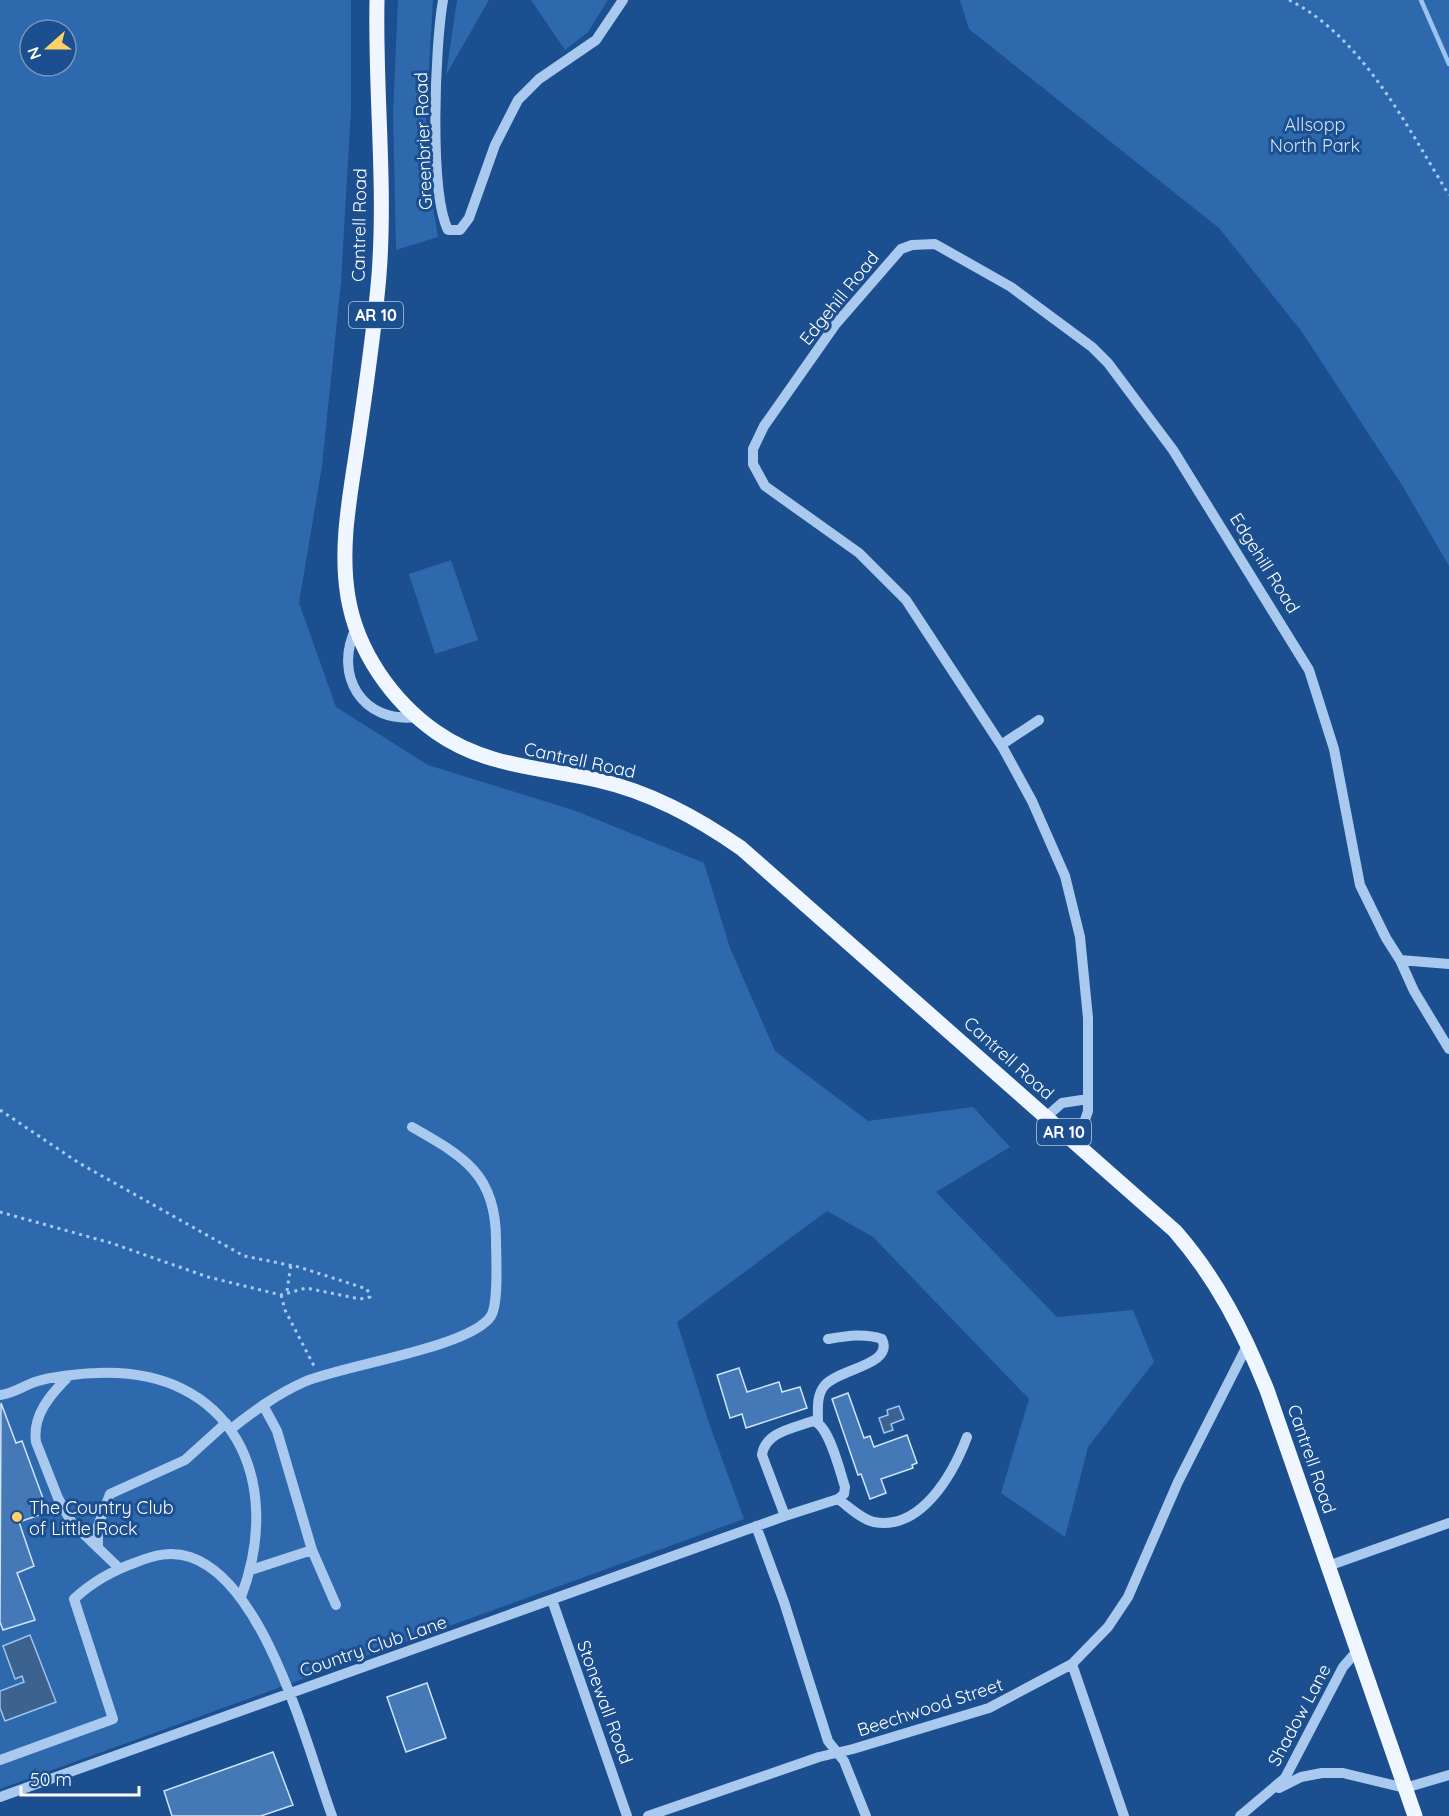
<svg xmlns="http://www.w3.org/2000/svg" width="1449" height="1816" font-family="Quicksand,sans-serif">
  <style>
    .green { fill: #2e69ad; fill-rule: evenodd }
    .water { fill: #3c6290; stroke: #9cc4f0; stroke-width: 1.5 }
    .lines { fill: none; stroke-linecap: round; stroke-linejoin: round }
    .stream { stroke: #9cc4f0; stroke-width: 4.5 }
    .building { fill: #4478b7; stroke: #cfe3fa; stroke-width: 1.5 }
    .path { stroke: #a9c9ee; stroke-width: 3; stroke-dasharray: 3 4.5; stroke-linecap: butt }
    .minor { stroke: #a9c9ee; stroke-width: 10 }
    .major { stroke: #f0f6ff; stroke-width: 15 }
    .poi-dot { fill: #ffd166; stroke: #1b4f8f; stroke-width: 2 }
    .labels { text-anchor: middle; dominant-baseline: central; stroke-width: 6; stroke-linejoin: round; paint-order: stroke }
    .shield { fill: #1b4f8f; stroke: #bbcadd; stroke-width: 1.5 }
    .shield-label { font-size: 16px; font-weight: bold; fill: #fff }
    .park-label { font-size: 18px; fill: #cfe3fa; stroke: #1b4f8f }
    .street-label { font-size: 18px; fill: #fff; stroke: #1b4f8f }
    .poi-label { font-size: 18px; fill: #fff; stroke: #1b4f8f; text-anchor: start }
  </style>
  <rect width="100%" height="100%" fill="#1b4f8f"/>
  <path class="green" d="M 0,0 L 351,0 L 351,109 L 341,282 L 322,466 L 299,603 L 336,707 L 428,765 L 576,811 L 704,863 L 730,948 L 775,1051 L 868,1121 L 973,1107 L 1010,1147 L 936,1192 L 1057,1317 L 1133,1310 L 1154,1362 L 1088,1447 L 1065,1537 L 1001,1493 L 1029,1399 L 873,1237 L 827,1211 L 677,1322 L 710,1426 L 744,1519 L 0,1789 ZM 30,30 L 66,30 L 66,66 L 30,66 Z
    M 398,0 L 433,0 L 424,154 L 438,237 L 396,250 L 393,113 Z
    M 457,0 L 489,0 L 446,75 Z
    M 531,0 L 608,0 L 588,32 L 565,50 Z
    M 960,0 L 1449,0 L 1449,566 L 1402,485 L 1302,332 L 1219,228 L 969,29 Z
    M 451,560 L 478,640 L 435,654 L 409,574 Z"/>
  <path class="water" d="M 899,1406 L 904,1419 L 891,1424 L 893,1430 L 884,1433 L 879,1418 L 888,1415 L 887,1410 Z
    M 30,1635 L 56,1702 L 5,1721 L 0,1708 L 0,1691 L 24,1682 L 22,1676 L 15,1679 L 3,1646 Z"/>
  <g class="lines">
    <path class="stream" d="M 1421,0 L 1449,64"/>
  </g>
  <path class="building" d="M 739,1368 L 747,1392 L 779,1382 L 782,1392 L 800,1387 L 807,1408 L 746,1428 L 742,1414 L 730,1418 L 717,1375 Z
    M 848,1393 L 864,1438 L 870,1436 L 874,1447 L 907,1435 L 917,1463 L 912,1465 L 913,1468 L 881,1479 L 886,1493 L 870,1499 L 861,1474 L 858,1475 L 832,1399 Z
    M 1,1403 L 16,1443 L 22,1441 L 48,1512 L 19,1522 L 34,1566 L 17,1573 L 35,1620 L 3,1630 L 0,1622 Z
    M 427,1683 L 446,1738 L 406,1752 L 387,1697 Z
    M 273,1752 L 293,1805 L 261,1816 L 172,1816 L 164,1791 Z"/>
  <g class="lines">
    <path class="path" d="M 1289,0 C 1363,37 1407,127 1449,195
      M 0,1110 L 79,1163 L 244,1256 L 299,1267 L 367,1289 L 370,1297 L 360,1299 L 306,1288 L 281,1295 L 208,1277 L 111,1243 L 0,1212
      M 287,1291 L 291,1264
      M 281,1295 L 285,1310 L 314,1366"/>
    <path class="minor" d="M 443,0 C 435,47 429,191 448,230 L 460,230 L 469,218 L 495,145 L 518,100 L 539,79 L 596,40 L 623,0
      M 356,628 C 333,675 362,724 417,717
      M 1001,745 L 1039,720
      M 1400,960 L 1414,991 L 1449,1049
      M 1046,1117 L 1062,1103 L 1088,1099
      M 1073,1139 L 1083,1126 L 1088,1111 L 1088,1018 L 1080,937 L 1065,876 L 1032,801 L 1003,748 L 906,600 L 859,553 L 765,486 L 753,464 L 753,449 L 764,426 L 835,325 L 901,249 L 912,245 L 935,244 L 1011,287 L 1092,347 L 1108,363 L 1173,450 L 1309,670 L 1334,749 L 1360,885 L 1386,938 L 1400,960 L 1449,964
      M 68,1377 C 51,1394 32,1415 36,1442 L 58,1498 L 72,1523 L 119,1568
      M 0,1395 C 15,1393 24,1385 38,1381 C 50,1377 84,1373 97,1373 C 233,1367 285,1481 241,1597
      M 263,1405 L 277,1431 L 312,1550 L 336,1605
      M 813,1421 C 829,1424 840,1472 845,1487 L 844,1494 L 838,1499 L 785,1516 L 762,1455 C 765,1432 794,1428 813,1421 Z
      M 818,1422 C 818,1410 816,1395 825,1385 C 841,1368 894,1365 882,1339 C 864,1333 847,1336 828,1339
      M 231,1429 C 254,1411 277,1394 304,1382 C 342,1365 470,1348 491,1316 C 499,1303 496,1257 496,1239 C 496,1174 463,1156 412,1127
      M 838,1499 C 848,1506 862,1520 874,1522 C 921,1531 953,1474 967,1437
      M 756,1526 L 784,1602 L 828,1741 L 844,1761 L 866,1816
      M 98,1548 L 98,1526 L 110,1494 L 185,1460 L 226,1423
      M 1328,1566 L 1449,1523
      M 251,1570 L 312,1550
      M 552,1600 L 627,1816
      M 1072,1664 L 1124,1816
      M 0,1760 L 113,1719 L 74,1599 C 92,1582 114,1570 137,1562 C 154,1555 171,1551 190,1557 C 266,1582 307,1747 332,1816
      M 1279,1788 L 1301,1777 L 1322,1773 L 1343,1773 L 1405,1788 L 1449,1775
      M 0,1797 L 785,1516
      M 648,1816 L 819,1757 L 853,1749 L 989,1708 L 1072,1664 L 1108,1627 L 1128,1597 L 1178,1482 L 1248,1344
      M 1240,1816 L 1285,1778 L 1343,1667 L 1357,1651"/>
    <path class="major" d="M 377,0 C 375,92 386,183 379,275 C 374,335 365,395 356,455 C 349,502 340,549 348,597 C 357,651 392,701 436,732 C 486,767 540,767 597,780 C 650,792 696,817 741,848 L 1175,1231 C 1217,1279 1243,1331 1267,1390 L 1415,1816"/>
  </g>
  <circle class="poi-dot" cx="17" cy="1517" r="6"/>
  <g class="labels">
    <g class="shield">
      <rect x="349" y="302" width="54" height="26" rx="4.5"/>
      <rect x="1037" y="1119" width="54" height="26" rx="4.5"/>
    </g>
    <g class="shield-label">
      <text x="376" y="315">AR 10</text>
      <text x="1064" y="1132">AR 10</text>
    </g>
    <g class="park-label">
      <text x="1315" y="124">Allsopp<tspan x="1315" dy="21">North Park</tspan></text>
    </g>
    <g class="street-label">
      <text transform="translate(423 141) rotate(-92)">Greenbrier Road</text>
      <text transform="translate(359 225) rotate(-89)">Cantrell Road</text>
      <text transform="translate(839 298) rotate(-51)">Edgehill Road</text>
      <text transform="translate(1265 563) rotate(58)">Edgehill Road</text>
      <text transform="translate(580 760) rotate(12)">Cantrell Road</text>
      <text transform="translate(1009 1058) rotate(42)">Cantrell Road</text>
      <text transform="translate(1312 1459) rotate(71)">Cantrell Road</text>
      <text transform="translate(373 1646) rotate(-19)">Country Club Lane</text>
      <text transform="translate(605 1702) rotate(70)">Stonewall Road</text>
      <text transform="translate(930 1707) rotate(-18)">Beechwood Street</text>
      <text transform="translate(1299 1715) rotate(-62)">Shadow Lane</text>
    </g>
    <g class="poi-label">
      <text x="29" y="1507">The Country Club<tspan x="29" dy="21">of Little Rock</tspan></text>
    </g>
  </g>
  <g transform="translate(48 48) rotate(249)"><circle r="28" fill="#1b4f8f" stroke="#7695bc" stroke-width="1.5"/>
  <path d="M0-4.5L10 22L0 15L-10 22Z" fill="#ffd166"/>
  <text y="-9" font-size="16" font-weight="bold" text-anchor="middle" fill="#ffffff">N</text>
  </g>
  <path d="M21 1786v9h118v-9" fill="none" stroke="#ffffff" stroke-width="3"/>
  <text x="30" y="1786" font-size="18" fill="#ffffff" stroke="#1b4f8f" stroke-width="4.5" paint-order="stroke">50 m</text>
</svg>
